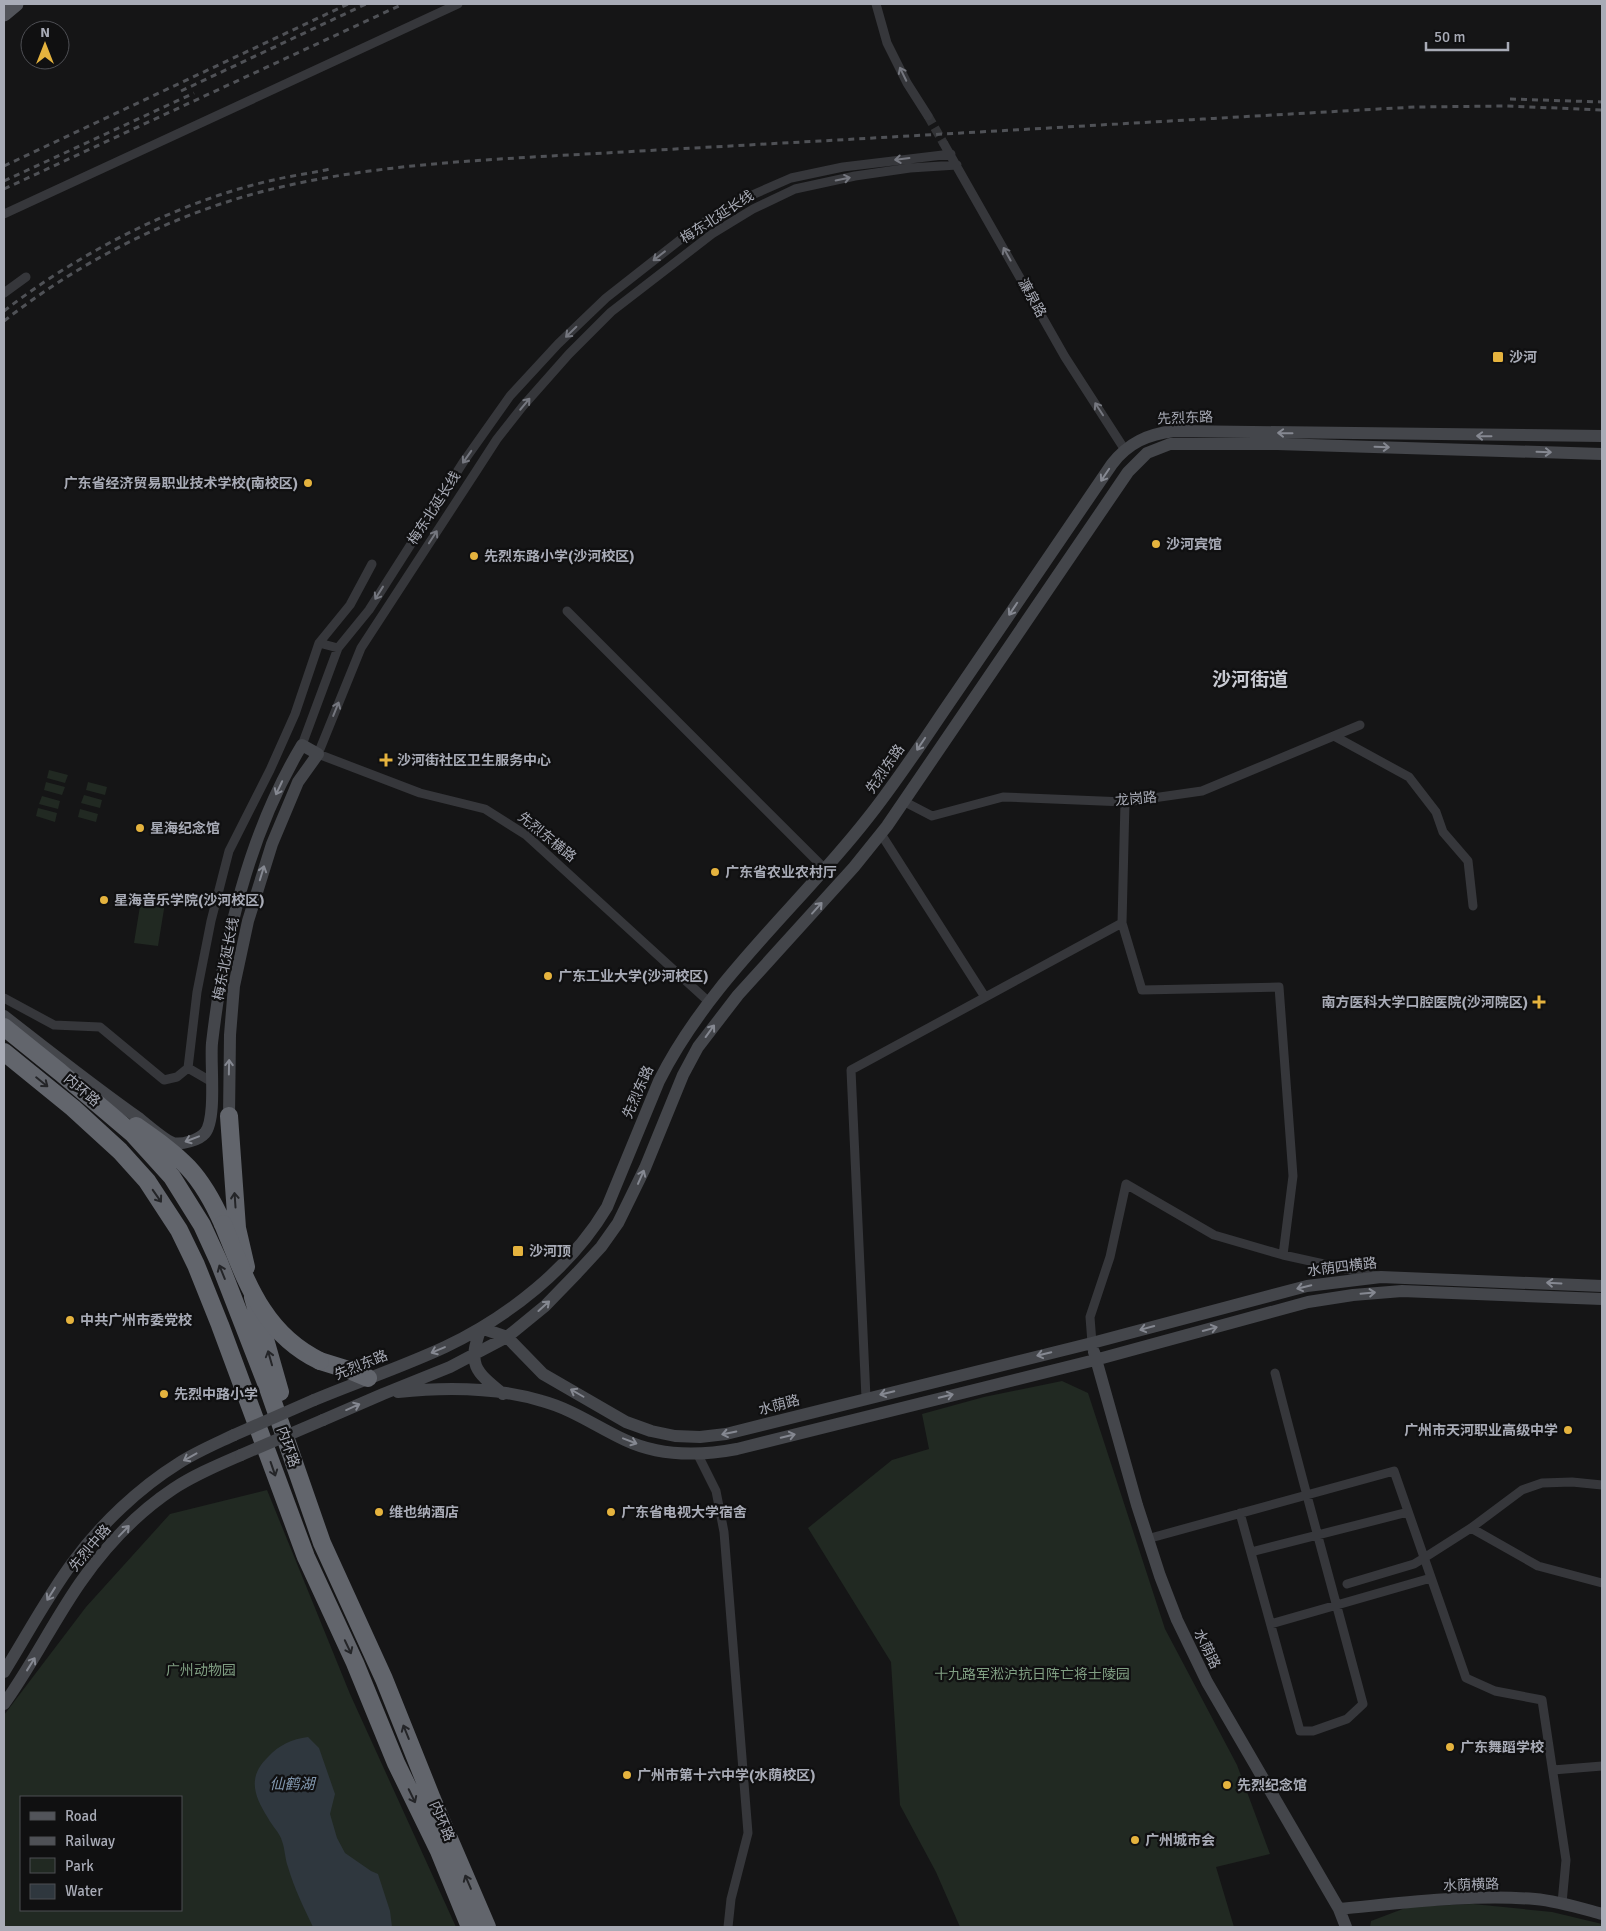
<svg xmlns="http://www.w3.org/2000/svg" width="1606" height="1931" font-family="Signika,'Noto Sans SC',sans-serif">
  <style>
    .green { fill: #212922; fill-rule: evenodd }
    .water { fill: #2f373e }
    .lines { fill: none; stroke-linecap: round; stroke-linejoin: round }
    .street-tunnel { stroke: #323336; stroke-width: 9; stroke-dasharray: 9 4.5; stroke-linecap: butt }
    .street { stroke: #36373b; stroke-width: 9 }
    .secondary { stroke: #44464b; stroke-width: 12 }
    .primary { stroke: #52545a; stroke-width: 15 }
    .highway { stroke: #62656c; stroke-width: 18 }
    .rail { stroke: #4f5156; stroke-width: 3; stroke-dasharray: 6 5; stroke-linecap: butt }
    .secondary-bridge { stroke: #44464b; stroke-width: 12 }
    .highway-bridge { stroke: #62656c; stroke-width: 18 }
    .oneway { stroke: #75777f }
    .oneway2 { stroke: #858891 }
    .oneway3 { stroke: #242528 }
    .poi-dot { fill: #e5b33e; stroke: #101011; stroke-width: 2 }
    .labels { text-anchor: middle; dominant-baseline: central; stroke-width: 4.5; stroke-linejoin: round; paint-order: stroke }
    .street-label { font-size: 14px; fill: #a8abb6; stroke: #101011 }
    .poi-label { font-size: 14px; font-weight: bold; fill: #a8abb6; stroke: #101011; text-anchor: start }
    .park-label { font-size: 14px; fill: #809f83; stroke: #101011 }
    .water-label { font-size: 15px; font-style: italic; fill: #8197ae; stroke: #101011 }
    .district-label { font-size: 19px; font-weight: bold; fill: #c8cad2; stroke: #101011 }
  </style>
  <rect width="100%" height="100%" fill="#151516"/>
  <path class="green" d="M 49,770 L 68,775 L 65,783 L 47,778 Z
    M 46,782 L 65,787 L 62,795 L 44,790 Z
    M 88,782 L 107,787 L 105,795 L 86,790 Z
    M 84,795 L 102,800 L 100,808 L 81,803 Z
    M 42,796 L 60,801 L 58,809 L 39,804 Z
    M 38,808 L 57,813 L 55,822 L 36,816 Z
    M 80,809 L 98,814 L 96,822 L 78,817 Z
    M 141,900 L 165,903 L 158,946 L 134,943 Z
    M 1062,1381 L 1088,1393 L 1165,1629 L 1237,1765 L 1270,1854 L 1216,1867 L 1234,1927 L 960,1927 L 936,1872 L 900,1805 L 891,1662 L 808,1528 L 892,1460 L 929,1449 L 922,1414 L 984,1397 Z
    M 267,1490 L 350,1694 L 456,1927 L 4,1927 L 4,1715 L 86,1607 L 170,1514 ZM 21,1797 L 181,1797 L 181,1910 L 21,1910 Z
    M 1473,1904 L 1552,1912 L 1602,1924 L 1602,1927 L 1370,1927 L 1371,1921 L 1408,1907 Z"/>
  <path class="water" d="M 308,1737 L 319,1748 L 335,1794 L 330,1814 L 337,1838 L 345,1853 L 371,1871 L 378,1874 L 390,1911 L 392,1927 L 313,1927 C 304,1908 294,1888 288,1867 C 285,1859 285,1849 282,1841 C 280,1833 272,1826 268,1818 C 254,1796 247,1777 268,1757 C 279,1745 292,1739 308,1737 Z"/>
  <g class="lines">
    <path class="street-tunnel" d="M 928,116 L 944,144"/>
    <path class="street" d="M 876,4 L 887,43 L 907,83 L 928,116
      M 944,144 L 1065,357 L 1125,450
      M 4,214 L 458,4
      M 4,293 L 26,277
      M 567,611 L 825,869
      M 319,643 L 338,648
      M 1334,736 L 1409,777 L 1436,812 L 1443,832 L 1468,861 L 1473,906
      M 302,745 L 338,648 L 369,610 L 464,461 L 510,396 L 558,344 L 606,298 L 699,225 L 743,199 L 791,178 L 843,167 L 951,154
      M 905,802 L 932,816 L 1003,797 L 1125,802 L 1202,791 L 1360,725
      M 881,834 L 985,997
      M 1122,923 L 1142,990 L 1279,987 L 1293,1176 L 1283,1255
      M 4,998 L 54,1025 L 100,1027 L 164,1080 L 177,1077 L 188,1068 L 197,992 L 211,921 L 229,851 L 270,770 L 295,714 L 319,643 L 350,605 L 372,564
      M 709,1002 L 526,835 L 485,809 L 420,793 L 318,754 L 361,648 L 475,473 L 497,439 L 523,406 L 569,354 L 611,312 L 712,234 L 753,209 L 795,189 L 855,176 L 910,168 L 957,165
      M 188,1068 L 212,1082
      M 1092,1343 L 1090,1317 L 1110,1257 L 1126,1184 L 1214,1235 L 1283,1255 L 1378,1276
      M 866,1398 L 851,1070 L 1122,923 L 1125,802
      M 698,1455 L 716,1491 L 724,1532 L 748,1833 L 731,1899 L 728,1927
      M 1240,1513 L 1300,1731 L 1313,1731 L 1347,1719 L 1363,1704 C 1334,1594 1303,1484 1275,1373
      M 1471,1528 L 1538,1566 L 1602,1583
      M 1147,1539 L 1394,1471 L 1466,1678 L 1495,1691 L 1542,1700 L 1566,1860 L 1562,1903
      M 1251,1552 L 1408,1512
      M 1347,1584 L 1414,1564 L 1424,1558 L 1471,1528 L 1522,1490 L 1542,1483 L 1572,1482 L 1602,1485
      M 1271,1624 L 1431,1578
      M 1553,1770 L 1602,1766"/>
    <path class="secondary" d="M 4,1016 C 49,1051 93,1086 140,1119 C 146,1124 167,1141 173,1143 C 182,1145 199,1140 205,1133 C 217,1118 210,1063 212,1043 C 224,940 248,835 302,745 L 318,754 L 298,782 L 272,844 L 248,921 L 234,986 L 230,1035 L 229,1116
      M 481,1328 L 507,1337 L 543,1374 L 626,1422 L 651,1431 L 675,1436 L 700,1437 L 726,1434 L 1092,1343 L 1307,1286 L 1381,1277 L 1602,1286
      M 481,1328 C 467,1365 475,1371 503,1394
      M 1094,1352 L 1137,1505 L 1160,1576 L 1177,1620 L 1207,1682 L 1339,1909 L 1346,1927
      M 398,1392 C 446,1387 496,1387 542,1401 C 572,1409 597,1427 625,1440 C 661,1457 700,1456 737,1449 L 1095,1360 L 1308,1302 L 1353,1295 L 1402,1291 L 1602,1299
      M 314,1400 C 357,1382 402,1367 445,1347 C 508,1317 571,1268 607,1207 L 659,1081 C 709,981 799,906 867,819 C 899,779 927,735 956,693 C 1008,617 1060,541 1112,464 C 1128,443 1148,434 1174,431 L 1602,436
      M 323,1420 L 383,1394 L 450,1367 L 507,1337 L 545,1306 L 577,1273 L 601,1247 L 618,1223 L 645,1168 L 683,1075 L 698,1047 L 738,995 L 854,867 L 887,826 L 1128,472 L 1147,453 L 1170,444 L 1277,444 L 1602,454
      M 4,1672 C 27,1635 47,1597 73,1562 C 101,1524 139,1488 179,1463 C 196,1452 215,1444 234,1435
      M 4,1704 C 32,1665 53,1622 80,1583 C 105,1547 137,1513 173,1489 C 194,1475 218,1465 241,1455
      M 1339,1909 C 1403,1903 1470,1894 1535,1899 C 1558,1901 1580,1908 1602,1914"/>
    <path class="primary" d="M 4,14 L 16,4"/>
    <path class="highway" d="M 4,1027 L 60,1072 L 133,1134 L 172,1177 L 202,1225 L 219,1262 L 268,1388 L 322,1543 L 384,1679 L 432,1799 L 487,1927
      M 4,1052 L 73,1108 L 120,1151 L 147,1181 L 179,1230 L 196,1265 L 220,1325 L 306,1557 L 355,1663 L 396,1763 L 439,1851 L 470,1927
      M 229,1116 L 237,1228 L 246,1267
      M 136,1126 C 182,1158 200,1172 223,1224
      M 253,1297 L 280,1392
      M 320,1361 L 349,1370 L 368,1378"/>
    <path class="rail" d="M 181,91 L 366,4
      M 1510,99 L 1602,102
      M 4,166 L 348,4
      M 4,181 L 194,93
      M 4,189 L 403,4
      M 4,311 C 80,252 183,199 278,179 C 295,175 313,173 330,169
      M 4,321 C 87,256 187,207 290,185 C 376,166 463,161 551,156 C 640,151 730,146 820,141 C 1018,130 1217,118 1415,107 L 1507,106 L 1602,110"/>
    <path class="secondary-bridge" d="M 234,1435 L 314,1400
      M 241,1455 L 323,1420"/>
    <path class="highway-bridge" d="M 223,1224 C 246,1280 262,1333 320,1361"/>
  </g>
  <defs><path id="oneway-shaft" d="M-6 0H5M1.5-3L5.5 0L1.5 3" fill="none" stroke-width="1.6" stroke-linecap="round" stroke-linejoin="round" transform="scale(1.25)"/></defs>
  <g class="oneway">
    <use href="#oneway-shaft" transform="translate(903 74) rotate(-116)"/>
    <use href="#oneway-shaft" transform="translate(902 159) rotate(173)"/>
    <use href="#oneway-shaft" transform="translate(843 179) rotate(-12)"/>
    <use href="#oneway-shaft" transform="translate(1007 254) rotate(-119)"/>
    <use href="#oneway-shaft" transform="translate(659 256) rotate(142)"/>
    <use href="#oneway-shaft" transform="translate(571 332) rotate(136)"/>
    <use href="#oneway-shaft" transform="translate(525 404) rotate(-50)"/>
    <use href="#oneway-shaft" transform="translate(1099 409) rotate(-123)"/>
    <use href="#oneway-shaft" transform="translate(467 457) rotate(125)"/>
    <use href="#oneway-shaft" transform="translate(433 537) rotate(-57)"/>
    <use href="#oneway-shaft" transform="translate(379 593) rotate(122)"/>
    <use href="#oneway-shaft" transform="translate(336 709) rotate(-68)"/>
  </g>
  <g class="oneway2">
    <use href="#oneway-shaft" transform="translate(1285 433) rotate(-179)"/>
    <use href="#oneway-shaft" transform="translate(1484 436) rotate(-179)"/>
    <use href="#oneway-shaft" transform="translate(1382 447) rotate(2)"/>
    <use href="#oneway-shaft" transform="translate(1544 452) rotate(2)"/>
    <use href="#oneway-shaft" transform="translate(1105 475) rotate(124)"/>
    <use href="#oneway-shaft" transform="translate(1013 609) rotate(124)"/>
    <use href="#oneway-shaft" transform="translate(921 744) rotate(124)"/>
    <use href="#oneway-shaft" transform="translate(279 788) rotate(115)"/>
    <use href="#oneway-shaft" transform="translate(262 873) rotate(-73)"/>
    <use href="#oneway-shaft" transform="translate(817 908) rotate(-48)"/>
    <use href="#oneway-shaft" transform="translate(710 1031) rotate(-54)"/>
    <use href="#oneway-shaft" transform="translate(229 1067) rotate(-89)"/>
    <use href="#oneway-shaft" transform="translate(192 1139) rotate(159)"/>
    <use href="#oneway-shaft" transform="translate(641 1177) rotate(-66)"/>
    <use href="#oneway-shaft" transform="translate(1554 1283) rotate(-177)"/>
    <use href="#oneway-shaft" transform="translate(1304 1287) rotate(167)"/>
    <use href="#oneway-shaft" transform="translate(1368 1293) rotate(-5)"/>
    <use href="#oneway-shaft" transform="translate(544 1306) rotate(-42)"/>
    <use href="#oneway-shaft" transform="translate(1147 1328) rotate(165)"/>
    <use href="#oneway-shaft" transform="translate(1210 1329) rotate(-15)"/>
    <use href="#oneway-shaft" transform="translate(438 1350) rotate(157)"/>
    <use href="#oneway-shaft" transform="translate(1044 1354) rotate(166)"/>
    <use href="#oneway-shaft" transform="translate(577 1393) rotate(-150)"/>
    <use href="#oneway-shaft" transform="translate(887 1393) rotate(166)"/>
    <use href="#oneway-shaft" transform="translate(946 1396) rotate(-14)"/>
    <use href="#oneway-shaft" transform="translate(353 1407) rotate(-24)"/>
    <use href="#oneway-shaft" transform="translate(729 1433) rotate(168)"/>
    <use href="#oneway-shaft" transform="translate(788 1436) rotate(-14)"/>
    <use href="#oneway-shaft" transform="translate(630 1441) rotate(21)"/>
    <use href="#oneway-shaft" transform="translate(190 1457) rotate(151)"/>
    <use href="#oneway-shaft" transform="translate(124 1531) rotate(-46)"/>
    <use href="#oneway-shaft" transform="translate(51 1594) rotate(122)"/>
    <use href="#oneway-shaft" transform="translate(31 1664) rotate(-58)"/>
  </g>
  <g class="oneway3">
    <use href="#oneway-shaft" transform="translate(42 1082) rotate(39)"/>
    <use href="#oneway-shaft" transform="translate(157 1196) rotate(55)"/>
    <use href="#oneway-shaft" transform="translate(235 1200) rotate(-94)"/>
    <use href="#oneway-shaft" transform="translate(222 1272) rotate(-112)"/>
    <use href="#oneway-shaft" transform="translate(270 1358) rotate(-106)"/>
    <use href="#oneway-shaft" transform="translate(273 1469) rotate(71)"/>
    <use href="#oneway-shaft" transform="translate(348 1647) rotate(65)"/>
    <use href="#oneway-shaft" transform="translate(406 1732) rotate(-112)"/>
    <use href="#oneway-shaft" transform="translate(412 1796) rotate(64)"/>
    <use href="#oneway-shaft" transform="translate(468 1882) rotate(-113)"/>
  </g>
  <g class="poi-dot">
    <rect x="1492" y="351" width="12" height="12" rx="2.5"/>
    <circle cx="308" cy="483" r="5"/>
    <circle cx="1156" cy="544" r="5"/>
    <circle cx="474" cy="556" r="5"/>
    <path d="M383.5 752.5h5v5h5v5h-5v5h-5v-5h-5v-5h5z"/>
    <circle cx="140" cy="828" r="5"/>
    <circle cx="715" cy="872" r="5"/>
    <circle cx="104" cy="900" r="5"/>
    <circle cx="548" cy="976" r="5"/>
    <path d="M1536.5 994.5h5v5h5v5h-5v5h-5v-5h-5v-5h5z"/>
    <rect x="512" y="1245" width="12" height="12" rx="2.5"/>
    <circle cx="70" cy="1320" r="5"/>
    <circle cx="164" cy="1394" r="5"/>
    <circle cx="1568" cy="1430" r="5"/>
    <circle cx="379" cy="1512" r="5"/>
    <circle cx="611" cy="1512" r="5"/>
    <circle cx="1450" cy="1747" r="5"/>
    <circle cx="627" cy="1775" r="5"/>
    <circle cx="1227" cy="1785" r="5"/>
    <circle cx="1135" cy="1840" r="5"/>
  </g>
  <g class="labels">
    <g class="street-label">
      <text transform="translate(717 217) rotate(-33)">梅东北延长线</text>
      <text transform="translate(1032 298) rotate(61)">濂泉路</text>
      <text transform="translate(1185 418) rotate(-2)">先烈东路</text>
      <text transform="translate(434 508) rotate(-57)">梅东北延长线</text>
      <text transform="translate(885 769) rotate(-55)">先烈东路</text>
      <text transform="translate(1136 799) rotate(-5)">龙岗路</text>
      <text transform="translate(547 837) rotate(39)">先烈东横路</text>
      <text transform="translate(226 959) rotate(-79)">梅东北延长线</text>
      <text transform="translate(82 1090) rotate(40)">内环路</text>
      <text transform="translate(638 1092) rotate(-66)">先烈东路</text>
      <text transform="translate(1342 1267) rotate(-7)">水荫四横路</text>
      <text transform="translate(361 1365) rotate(-22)">先烈东路</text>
      <text transform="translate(779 1405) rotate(-15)">水荫路</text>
      <text transform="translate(288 1447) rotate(71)">内环路</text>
      <text transform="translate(90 1548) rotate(-50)">先烈中路</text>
      <text transform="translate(1207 1649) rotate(64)">水荫路</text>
      <text transform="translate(442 1821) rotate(67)">内环路</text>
      <text transform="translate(1471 1885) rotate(-2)">水荫横路</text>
    </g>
    <g class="poi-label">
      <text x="1509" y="357">沙河</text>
      <text x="298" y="483" text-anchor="end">广东省经济贸易职业技术学校(南校区)</text>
      <text x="1166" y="544">沙河宾馆</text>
      <text x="484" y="556">先烈东路小学(沙河校区)</text>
      <text x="397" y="760">沙河街社区卫生服务中心</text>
      <text x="150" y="828">星海纪念馆</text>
      <text x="725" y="872">广东省农业农村厅</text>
      <text x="114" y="900">星海音乐学院(沙河校区)</text>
      <text x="558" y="976">广东工业大学(沙河校区)</text>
      <text x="1528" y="1002" text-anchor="end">南方医科大学口腔医院(沙河院区)</text>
      <text x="529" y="1251">沙河顶</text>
      <text x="80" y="1320">中共广州市委党校</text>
      <text x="174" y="1394">先烈中路小学</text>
      <text x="1558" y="1430" text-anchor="end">广州市天河职业高级中学</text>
      <text x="389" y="1512">维也纳酒店</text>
      <text x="621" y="1512">广东省电视大学宿舍</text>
      <text x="1460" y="1747">广东舞蹈学校</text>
      <text x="637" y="1775">广州市第十六中学(水荫校区)</text>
      <text x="1237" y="1785">先烈纪念馆</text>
      <text x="1145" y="1840">广州城市会</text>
    </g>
    <g class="park-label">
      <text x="201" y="1670">广州动物园</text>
      <text x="1032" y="1674">十九路军淞沪抗日阵亡将士陵园</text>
    </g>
    <g class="water-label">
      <text x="292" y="1784">仙鹤湖</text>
    </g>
    <g class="district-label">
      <text x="1250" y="680">沙河街道</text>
    </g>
  </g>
  <rect width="1606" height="1931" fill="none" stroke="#a8abb6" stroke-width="10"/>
  <rect x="20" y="1796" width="162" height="115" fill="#101011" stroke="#4d4e53"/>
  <rect x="30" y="1812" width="25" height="8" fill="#52545a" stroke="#4d4e53"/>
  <text x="65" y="1821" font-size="15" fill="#a8abb6">Road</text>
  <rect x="30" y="1837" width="25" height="8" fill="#4f5156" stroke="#4d4e53"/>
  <text x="65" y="1846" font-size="15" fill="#a8abb6">Railway</text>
  <rect x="30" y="1858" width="25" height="15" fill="#212922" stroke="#4d4e53"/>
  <text x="65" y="1871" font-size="15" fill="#a8abb6">Park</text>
  <rect x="30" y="1884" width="25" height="15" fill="#2f373e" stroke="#4d4e53"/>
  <text x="65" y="1896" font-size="15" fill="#a8abb6">Water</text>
  <g transform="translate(45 45)"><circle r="24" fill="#101011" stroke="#4d4e53"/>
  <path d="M0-4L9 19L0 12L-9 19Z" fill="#e5b33e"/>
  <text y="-8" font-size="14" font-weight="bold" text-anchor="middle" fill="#a8abb6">N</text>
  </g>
  <path d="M1426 42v8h82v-8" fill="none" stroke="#a8abb6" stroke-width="2.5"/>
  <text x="1434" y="42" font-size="15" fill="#a8abb6" stroke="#101011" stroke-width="4" paint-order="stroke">50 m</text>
</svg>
